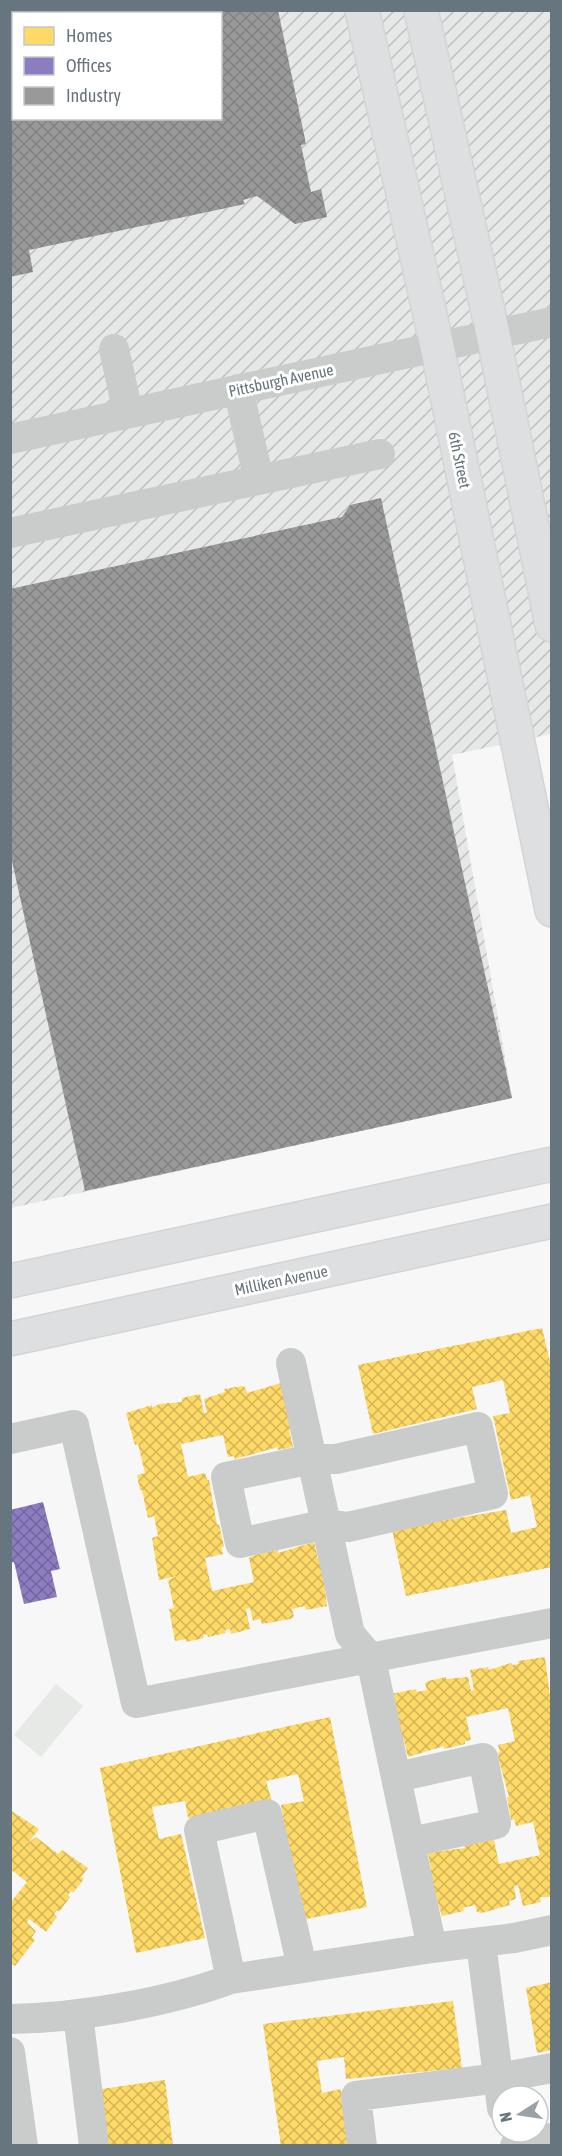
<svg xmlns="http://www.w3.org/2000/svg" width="562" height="2156" font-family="'Asap Condensed',sans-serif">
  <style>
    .industrial { fill: url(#industrial-furrows); fill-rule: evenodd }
    .green { fill: #e6e9e5 }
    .homes { fill: url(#homes-cross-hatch) }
    .offices { fill: url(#offices-cross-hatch) }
    .industry { fill: url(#industry-cross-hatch); fill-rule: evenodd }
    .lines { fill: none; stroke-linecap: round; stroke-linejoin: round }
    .major-casing { stroke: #d3d4d5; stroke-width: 36 }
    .minor { stroke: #cacccc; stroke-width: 30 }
    .major { stroke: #dedfe0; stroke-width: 33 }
    .labels { text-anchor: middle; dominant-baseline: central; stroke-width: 6; stroke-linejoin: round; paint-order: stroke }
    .street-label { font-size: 16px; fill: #66757e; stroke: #fff }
  </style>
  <defs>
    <pattern id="industrial-furrows" width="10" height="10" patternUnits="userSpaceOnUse" patternTransform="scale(1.5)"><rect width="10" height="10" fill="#e6e7e7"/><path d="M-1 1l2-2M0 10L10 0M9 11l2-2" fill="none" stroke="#bec0c0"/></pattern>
    <pattern id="homes-cross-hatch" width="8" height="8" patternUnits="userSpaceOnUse" patternTransform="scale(1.5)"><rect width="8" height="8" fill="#ffd966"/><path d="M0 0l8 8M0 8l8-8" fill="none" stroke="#d2b559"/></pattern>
    <pattern id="offices-cross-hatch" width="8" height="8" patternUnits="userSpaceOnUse" patternTransform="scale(1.5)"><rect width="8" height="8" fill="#8e7cc3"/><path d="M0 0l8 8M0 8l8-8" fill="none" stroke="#72669c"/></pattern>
    <pattern id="industry-cross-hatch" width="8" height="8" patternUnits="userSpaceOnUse" patternTransform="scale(1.5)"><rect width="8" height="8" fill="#999"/><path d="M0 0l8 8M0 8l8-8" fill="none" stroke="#818182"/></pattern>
  </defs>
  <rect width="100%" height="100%" fill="#f7f7f7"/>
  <path class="industrial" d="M 10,11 L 551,11 L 551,734 L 452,755 L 512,1098 L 11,1208 ZM 14,14 L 220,14 L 220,118 L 14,118 Z"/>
  <path class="green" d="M 56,1684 L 83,1706 L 41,1757 L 14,1735 Z"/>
  <path class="homes" d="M 542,1328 L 552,1370 L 552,1567 L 406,1596 L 392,1529 L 506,1510 L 511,1533 L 537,1527 L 530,1495 L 511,1500 L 493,1416 L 510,1413 L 503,1380 L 472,1387 L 477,1409 L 373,1434 L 358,1365 Z
    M 281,1383 L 293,1428 L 289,1429 L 293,1447 L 278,1450 L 278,1447 L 235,1459 L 234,1456 L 228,1457 L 223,1435 L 181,1444 L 188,1477 L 205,1473 L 207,1480 L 209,1480 L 217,1525 L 219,1524 L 224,1547 L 221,1547 L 223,1554 L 205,1558 L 212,1591 L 254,1582 L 249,1558 L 255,1555 L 278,1550 L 278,1553 L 314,1542 L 318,1559 L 321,1558 L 327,1606 L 306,1610 L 305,1606 L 292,1609 L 294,1617 L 290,1619 L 262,1624 L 260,1619 L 253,1621 L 250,1608 L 246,1609 L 250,1629 L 231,1634 L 230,1629 L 225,1630 L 226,1633 L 208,1637 L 207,1634 L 203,1635 L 204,1638 L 186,1642 L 186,1639 L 175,1641 L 169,1609 L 174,1608 L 168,1580 L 177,1576 L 159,1580 L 152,1538 L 158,1536 L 154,1516 L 148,1518 L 142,1490 L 140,1490 L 137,1475 L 145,1473 L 138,1444 L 135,1445 L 126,1413 L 152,1405 L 152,1408 L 159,1404 L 182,1402 L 182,1398 L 200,1394 L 204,1413 L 207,1413 L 204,1399 L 225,1392 L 224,1389 L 242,1386 L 245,1387 L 247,1393 Z
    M 545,1657 L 552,1712 L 552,1897 L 540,1897 L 541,1902 L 523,1906 L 518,1885 L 514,1886 L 516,1899 L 509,1901 L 510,1905 L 482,1913 L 477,1912 L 475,1905 L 463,1908 L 464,1911 L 442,1916 L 428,1870 L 431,1870 L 428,1853 L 465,1848 L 464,1845 L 487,1840 L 494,1840 L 499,1864 L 540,1855 L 533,1822 L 516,1826 L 514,1819 L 511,1820 L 507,1797 L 509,1797 L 497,1753 L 500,1752 L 498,1745 L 515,1741 L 508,1708 L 466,1717 L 471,1740 L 465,1741 L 465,1744 L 444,1749 L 444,1746 L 408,1757 L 404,1740 L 400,1740 L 391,1694 L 416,1689 L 417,1692 L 427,1690 L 425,1683 L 428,1681 L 446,1677 L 446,1679 L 468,1677 L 471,1691 L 474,1690 L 470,1670 L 488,1667 L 489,1670 L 511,1663 L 512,1665 L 519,1664 L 518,1661 Z
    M 330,1717 L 367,1907 L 301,1920 L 281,1805 L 304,1801 L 298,1774 L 266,1781 L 272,1801 L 188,1818 L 185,1801 L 152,1807 L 159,1839 L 181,1834 L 205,1938 L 136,1953 L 100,1768 Z
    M 10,1810 L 39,1829 L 28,1843 L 36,1837 L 58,1854 L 62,1850 L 88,1868 L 81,1877 L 84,1879 L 73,1893 L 71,1891 L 68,1895 L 70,1897 L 59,1912 L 57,1910 L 54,1914 L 57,1917 L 46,1932 L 29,1919 L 27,1923 L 36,1931 L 32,1937 L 35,1940 L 15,1966 L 10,1963 L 10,1903 L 27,1882 L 10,1869 Z
    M 552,1982 L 552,2050 L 537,2053 L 526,1988 Z
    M 453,2001 L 462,2068 L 346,2079 L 344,2057 L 317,2061 L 322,2093 L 341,2089 L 349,2146 L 281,2146 L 263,2024 Z
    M 165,2080 L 173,2146 L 103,2146 L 94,2090 Z"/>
  <path class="offices" d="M 43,1502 L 60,1569 L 51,1571 L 57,1597 L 24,1604 L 14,1562 L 10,1563 L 10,1510 Z"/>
  <path class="industry" d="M 10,10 L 278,10 L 306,144 L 301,145 L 311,192 L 321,189 L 327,217 L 295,224 L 257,196 L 243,200 L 245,204 L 29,250 L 33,272 L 10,277 ZM 14,14 L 220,14 L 220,118 L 14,118 Z
    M 381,498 L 512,1098 L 85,1191 L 10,852 L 10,589 L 342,517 L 350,505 Z"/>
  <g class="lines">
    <g class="major-casing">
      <path id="major" d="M 362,10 L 437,346 L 552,910
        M 421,10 L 493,334 L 552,625
        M 10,1281 L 552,1164
        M 10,1339 L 552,1221"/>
    </g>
    <path class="minor" d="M 114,349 L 128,413
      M 238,389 L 259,480
      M 10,439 L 552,322
      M 10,533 L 380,454
      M 291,1363 L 350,1634 L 371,1659 L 432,1948
      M 478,1427 L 493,1494 L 348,1527 L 327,1524 L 240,1543 L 226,1477 L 312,1459 L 336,1459 Z
      M 10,1439 L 74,1425 L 136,1703 L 552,1623
      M 397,1777 L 483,1758 L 496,1824 L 411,1842
      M 481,1943 L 502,2108
      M 231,1979 L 199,1830 L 267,1814 L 302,1967
      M 78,2014 L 94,2146
      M 10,2019 C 79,2018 166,2003 231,1979 L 432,1948 L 514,1938 L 552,1930
      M 10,2052 L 23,2146
      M 362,2146 L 356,2096 L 499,2078 L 552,2068
      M 515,2146 L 552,2138"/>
    <use href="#major" class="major"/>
  </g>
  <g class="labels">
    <g class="street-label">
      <text transform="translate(281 380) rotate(-12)">Pittsburgh Avenue</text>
      <text transform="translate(460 460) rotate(78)">6th Street</text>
      <text transform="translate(281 1280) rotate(-12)">Milliken Avenue</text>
    </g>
  </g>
  <rect width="562" height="2156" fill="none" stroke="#66757e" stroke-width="24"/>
  <rect x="12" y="12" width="210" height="108" fill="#ffffff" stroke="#c2c8cb" stroke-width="1.5"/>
  <rect x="24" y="27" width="30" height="18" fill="#ffd966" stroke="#c2c8cb" stroke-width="1.5"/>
  <text x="66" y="42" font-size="18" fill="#66757e">Homes</text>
  <rect x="24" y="57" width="30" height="18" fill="#8e7cc3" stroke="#c2c8cb" stroke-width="1.5"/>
  <text x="66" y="72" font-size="18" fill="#66757e">Offices</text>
  <rect x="24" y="87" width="30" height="18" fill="#999999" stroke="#c2c8cb" stroke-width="1.5"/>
  <text x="66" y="102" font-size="18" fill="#66757e">Industry</text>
  <g transform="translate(520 2114) rotate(258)"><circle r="28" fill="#ffffff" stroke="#c2c8cb" stroke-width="1.5"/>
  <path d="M0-4.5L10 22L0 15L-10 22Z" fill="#99a2a8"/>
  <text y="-9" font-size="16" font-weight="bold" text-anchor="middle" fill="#66757e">N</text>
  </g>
</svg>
